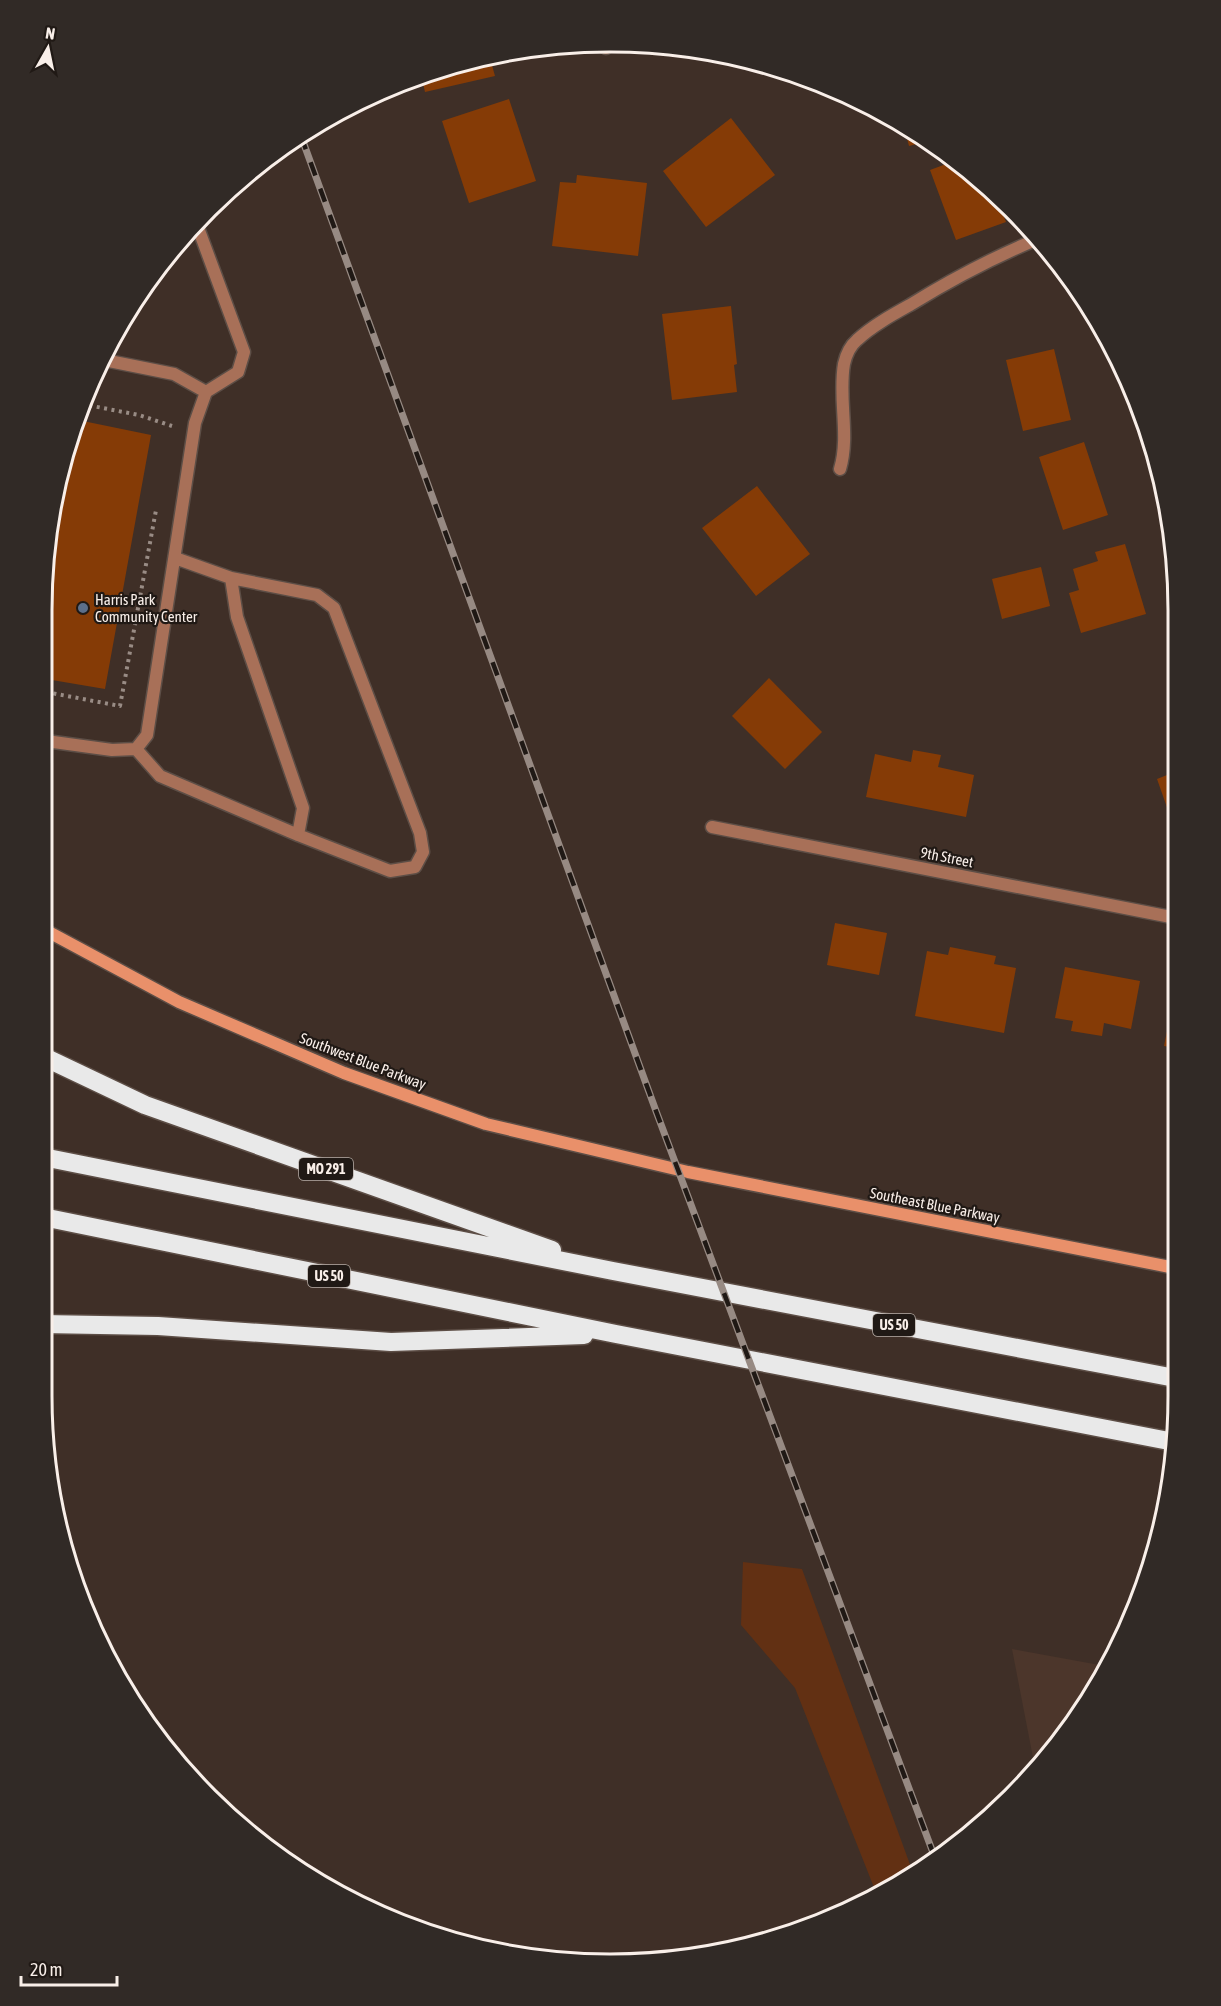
<svg xmlns="http://www.w3.org/2000/svg" width="1221" height="2006" font-family="'Asap Condensed',sans-serif">
  <style>
    .built { fill: #4c362b }
    .green { fill: #623013 }
    .building { fill: #853b06 }
    .lines { fill: none; stroke-linecap: round; stroke-linejoin: round }
    .lane-casing { stroke: #5d4e46; stroke-width: 15 }
    .street-casing { stroke: #5d4e46; stroke-width: 15 }
    .secondary-casing { stroke: #5d4e46; stroke-width: 15 }
    .highway-casing { stroke: #5d4e46; stroke-width: 21 }
    .path { stroke: #998c85; stroke-width: 4; stroke-dasharray: 3 4.5; stroke-linecap: butt }
    .lane { stroke: #a87058; stroke-width: 12 }
    .street { stroke: #a87058; stroke-width: 12 }
    .secondary { stroke: #e9906a; stroke-width: 12 }
    .highway { stroke: #e9e9e9; stroke-width: 18 }
    .rail-casing { stroke: #978a83; stroke-width: 7 }
    .rail { stroke: #201915; stroke-width: 4.5; stroke-dasharray: 14; stroke-linecap: butt }
    .service-dot { fill: #5c6f8a; stroke: #201915; stroke-width: 2 }
    .labels { text-anchor: middle; dominant-baseline: central; stroke-width: 4.5; stroke-linejoin: round; paint-order: stroke }
    .shield { fill: #201915; stroke: #b8afa9; stroke-width: 1.5 }
    .shield-label { font-size: 14px; font-weight: bold; fill: #f9efe9 }
    .poi-label { font-size: 15px; fill: #f9efe9; stroke: #201915; text-anchor: start }
    .street-label { font-size: 15px; fill: #f9efe9; stroke: #201915 }
    .rim { fill: none; stroke: #f9efe9; stroke-width: 3 }
  </style>
  <rect width="100%" height="100%" fill="#3f2f27"/>
  <path class="built" d="M 1012,1649 L 1105,1666 L 1062,1741 L 1035,1768 Z"/>
  <path class="green" d="M 743,1562 L 802,1569 L 912,1870 L 875,1890 L 795,1688 L 741,1625 Z"/>
  <path class="building" d="M 490,58 L 495,76 L 425,92 L 421,75 Z
    M 509,99 L 536,181 L 469,203 L 442,121 Z
    M 731,118 L 775,175 L 706,227 L 663,171 Z
    M 904,127 L 928,141 L 909,146 Z
    M 957,160 L 996,197 L 1006,222 L 956,240 L 930,170 Z
    M 577,175 L 647,183 L 638,256 L 552,246 L 560,182 L 576,183 Z
    M 731,306 L 737,364 L 734,365 L 737,392 L 672,400 L 662,314 Z
    M 1054,349 L 1071,420 L 1023,431 L 1006,360 Z
    M 78,420 L 151,435 L 105,689 L 46,679 L 47,537 Z
    M 1084,442 L 1108,515 L 1063,530 L 1039,457 Z
    M 757,486 L 810,554 L 756,596 L 702,528 Z
    M 1125,544 L 1146,614 L 1081,633 L 1069,593 L 1079,590 L 1073,569 L 1098,561 L 1095,552 Z
    M 1041,567 L 1050,606 L 1002,619 L 992,579 Z
    M 769,678 L 822,732 L 785,769 L 732,716 Z
    M 913,750 L 941,755 L 938,767 L 974,775 L 966,817 L 866,797 L 875,754 L 911,762 Z
    M 1177,771 L 1177,833 L 1176,833 L 1157,779 Z
    M 835,923 L 887,933 L 879,975 L 827,965 Z
    M 950,947 L 996,956 L 994,964 L 1016,968 L 1004,1033 L 915,1016 L 927,951 L 948,955 Z
    M 1065,967 L 1140,981 L 1131,1029 L 1104,1023 L 1102,1036 L 1071,1031 L 1073,1021 L 1055,1018 Z
    M 1175,992 L 1176,992 L 1176,1048 L 1164,1046 Z"/>
  <g class="lines">
    <g class="lane-casing">
      <path id="lane" d="M 104,360 L 174,374 L 206,392
        M 840,469 C 850,435 838,399 844,364 C 846,355 850,346 857,340 C 872,326 892,315 910,305 C 952,279 994,257 1040,238
        M 231,578 L 237,617 L 303,808 L 298,835
        M 46,741 L 112,750 L 136,749 L 147,735 L 195,423 L 206,392 L 238,372 L 244,352 L 197,225
        M 136,749 L 160,776 L 298,835 L 390,871 L 415,867 L 423,852 L 420,833 L 334,608 L 317,595 L 231,578 L 175,558"/>
    </g>
    <g class="street-casing">
      <path id="street" d="M 603,45 L 606,48
        M 712,827 L 1176,918"/>
    </g>
    <g class="secondary-casing">
      <path id="secondary" d="M 45,930 L 179,1002 L 344,1073 L 486,1124 L 688,1172 L 1175,1268"/>
    </g>
    <g class="highway-casing">
      <path id="highway" d="M 44,1057 L 145,1105 L 552,1250
        M 43,1157 L 613,1271 L 1175,1378
        M 43,1217 L 616,1334 L 1174,1442
        M 42,1324 L 158,1326 L 391,1342 L 584,1335"/>
    </g>
    <path class="path" d="M 82,404 L 139,415 L 172,426
      M 46,692 L 120,706 L 156,510"/>
    <use href="#lane" class="lane"/>
    <use href="#street" class="street"/>
    <use href="#secondary" class="secondary"/>
    <use href="#highway" class="highway"/>
    <g class="rail-casing">
      <path id="rail" d="M 301,136 L 656,1111 L 935,1858"/>
    </g>
    <use href="#rail" class="rail"/>
  </g>
  <circle class="service-dot" cx="83" cy="608" r="6"/>
  <g class="labels">
    <g class="shield">
      <rect x="299" y="1158" width="54" height="22" rx="4.5"/>
      <rect x="308" y="1265" width="42" height="22" rx="4.5"/>
      <rect x="873" y="1314" width="42" height="22" rx="4.5"/>
    </g>
    <g class="shield-label">
      <text x="326" y="1169">MO 291</text>
      <text x="329" y="1276">US 50</text>
      <text x="894" y="1325">US 50</text>
    </g>
    <g class="poi-label">
      <text x="95" y="599">Harris Park<tspan x="95" dy="17">Community Center</tspan></text>
    </g>
    <g class="street-label">
      <text transform="translate(947 857) rotate(11)">9th Street</text>
      <text transform="translate(363 1061) rotate(21)">Southwest Blue Parkway</text>
      <text transform="translate(935 1205) rotate(11)">Southeast Blue Parkway</text>
    </g>
  </g>
  <path d="M0 0H1221V2006H0ZM610 52H610A558 558 0 0 1 1168 610V1396A558 558 0 0 1 610 1954H610A558 558 0 0 1 52 1396V610A558 558 0 0 1 610 52Z" fill="#312a26" fill-rule="evenodd"/>
  <path class="rim" d="M610 52H610A558 558 0 0 1 1168 610V1396A558 558 0 0 1 610 1954H610A558 558 0 0 1 52 1396V610A558 558 0 0 1 610 52Z"/>
  <g transform="translate(48 48) rotate(9)" stroke="#201915" stroke-width="4.5" paint-order="stroke">
  <path d="M0-4.5L10 22L0 15L-10 22Z" fill="#f9efe9"/>
  <text y="-9" font-size="16" font-weight="bold" text-anchor="middle" fill="#f9efe9">N</text>
  </g>
  <path d="M21 1976v9h96v-9" fill="none" stroke="#f9efe9" stroke-width="3"/>
  <text x="30" y="1976" font-size="18" fill="#f9efe9" stroke="#201915" stroke-width="4.5" paint-order="stroke">20 m</text>
</svg>
